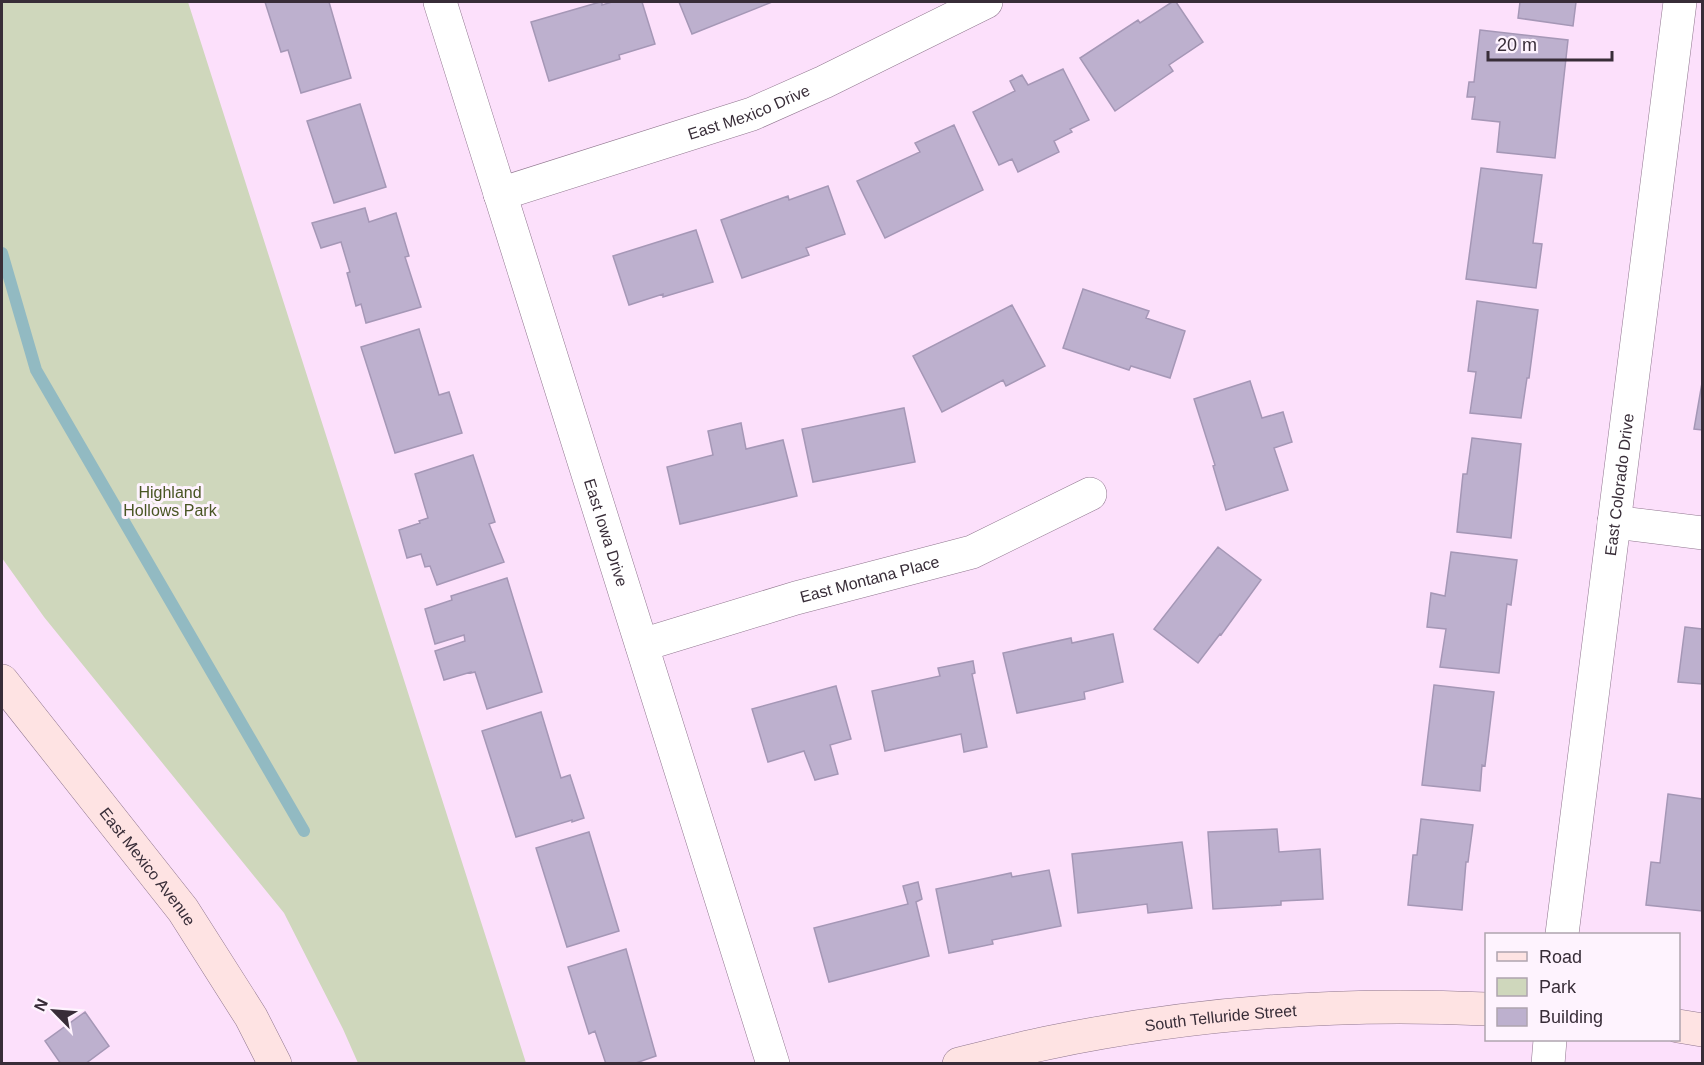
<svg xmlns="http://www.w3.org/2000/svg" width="1704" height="1065" font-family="Arial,sans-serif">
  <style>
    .green { fill: #cfd7bc }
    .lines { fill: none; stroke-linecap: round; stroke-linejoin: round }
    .stream { stroke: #92bac2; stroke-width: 12 }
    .building { fill: #bdb0ce; stroke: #a597b6; stroke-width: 1.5 }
    .street-casing { stroke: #90778f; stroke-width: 34 }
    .secondary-casing { stroke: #90778f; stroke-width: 34 }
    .street { stroke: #fff; stroke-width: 33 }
    .secondary { stroke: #fee3e3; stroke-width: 33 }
    .labels { text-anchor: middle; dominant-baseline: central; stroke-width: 6; stroke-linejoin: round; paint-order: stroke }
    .street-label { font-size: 16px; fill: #382d38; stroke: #fef3fe }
    .park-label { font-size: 16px; fill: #495523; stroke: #fef3fe }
  </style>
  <rect width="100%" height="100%" fill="#fce0fb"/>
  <path class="green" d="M 2,2 L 188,2 L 526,1063 L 358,1063 L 343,1029 L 284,913 L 44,617 L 2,558 Z"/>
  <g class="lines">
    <path class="stream" d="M 2,253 L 36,370 L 304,831"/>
  </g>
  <path class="building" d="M 265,2 L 329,2 L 351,78 L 301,93 L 288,50 L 281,52 Z
    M 600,2 L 602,2 L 602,5 L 612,2 L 642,2 L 655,44 L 619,55 L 620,59 L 549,81 L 531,22 Z
    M 679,2 L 772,2 L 692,34 Z
    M 1172,2 L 1176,2 L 1203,42 L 1169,65 L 1173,71 L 1115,111 L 1080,58 L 1138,20 L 1140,23 Z
    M 1520,2 L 1576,2 L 1573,26 L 1518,18 Z
    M 1480,30 L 1568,40 L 1555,158 L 1497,152 L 1500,122 L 1472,119 L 1475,97 L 1467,97 L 1469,82 L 1474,82 Z
    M 1063,69 L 1089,120 L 1070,129 L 1072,132 L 1054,141 L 1059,152 L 1018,172 L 1012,159 L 999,165 L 973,112 L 1015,91 L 1010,81 L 1022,75 L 1028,85 Z
    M 360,104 L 386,187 L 334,203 L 307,121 Z
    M 954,125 L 983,190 L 885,238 L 857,181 L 920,152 L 915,143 Z
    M 1481,168 L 1542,175 L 1533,243 L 1542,244 L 1536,288 L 1466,279 Z
    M 828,186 L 845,234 L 806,248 L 809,255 L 742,278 L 721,220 L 788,196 L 789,200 Z
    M 365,208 L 369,222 L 396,213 L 409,256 L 405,257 L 421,307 L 366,323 L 361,304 L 356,306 L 347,273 L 350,272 L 341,242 L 321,248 L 312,223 Z
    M 696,230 L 713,282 L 663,297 L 663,294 L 629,305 L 613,256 Z
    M 1083,289 L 1149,311 L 1146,318 L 1185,331 L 1170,378 L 1131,366 L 1129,370 L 1063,348 Z
    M 1477,301 L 1538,310 L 1529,378 L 1527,378 L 1521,418 L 1470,413 L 1476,372 L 1468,371 Z
    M 1012,305 L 1045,366 L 1006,386 L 1003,380 L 942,412 L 913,356 Z
    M 419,329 L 439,395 L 449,392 L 462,433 L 395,453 L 361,347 Z
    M 1250,381 L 1262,418 L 1283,412 L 1292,442 L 1274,448 L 1288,490 L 1226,510 L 1213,466 L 1215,465 L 1194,399 Z
    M 1702,383 L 1702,430 L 1694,429 Z
    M 904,408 L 915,462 L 813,482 L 802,429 Z
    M 741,423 L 746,449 L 783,440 L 797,496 L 680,524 L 667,467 L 713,455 L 708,431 Z
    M 1472,438 L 1521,444 L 1511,538 L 1457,532 L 1463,474 L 1467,474 Z
    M 473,455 L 495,522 L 489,524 L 504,562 L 437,585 L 430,566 L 425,567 L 421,554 L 407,558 L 399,530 L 420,523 L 419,521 L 428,518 L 415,474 Z
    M 1218,547 L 1261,580 L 1221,635 L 1220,634 L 1198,663 L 1154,629 Z
    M 1451,552 L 1517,560 L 1511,605 L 1507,604 L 1499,673 L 1440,667 L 1446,629 L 1427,627 L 1431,593 L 1445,596 Z
    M 507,578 L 542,692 L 487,709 L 475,672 L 471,673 L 471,672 L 444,680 L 435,651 L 465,641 L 464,635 L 435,644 L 425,609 L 452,600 L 451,596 Z
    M 1685,627 L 1702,629 L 1702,684 L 1678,682 Z
    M 1113,634 L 1123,682 L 1084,692 L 1085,699 L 1017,713 L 1003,653 L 1071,638 L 1072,643 Z
    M 973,661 L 975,673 L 972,674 L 987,747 L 964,752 L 961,734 L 885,751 L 872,691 L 940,676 L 938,668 Z
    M 1434,685 L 1494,692 L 1485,766 L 1482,765 L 1480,791 L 1422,785 Z
    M 836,686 L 851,739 L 830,745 L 838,774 L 815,780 L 804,751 L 768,762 L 752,709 Z
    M 541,712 L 561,778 L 570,775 L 584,818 L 572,822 L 572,820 L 516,837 L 482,731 Z
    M 1668,794 L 1702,799 L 1702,911 L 1646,905 L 1651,862 L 1660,863 Z
    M 1421,819 L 1473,825 L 1468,862 L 1466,862 L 1462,910 L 1408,905 L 1413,855 L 1417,855 Z
    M 1277,829 L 1279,852 L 1320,849 L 1323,899 L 1281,901 L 1281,905 L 1213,909 L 1208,832 Z
    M 589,832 L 619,931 L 567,947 L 536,848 Z
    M 1182,842 L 1192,908 L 1148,913 L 1147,904 L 1078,913 L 1072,854 Z
    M 1049,870 L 1061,926 L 992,940 L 993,944 L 949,953 L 936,889 L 1011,873 L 1012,877 Z
    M 918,882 L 922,899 L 916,902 L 929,956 L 829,982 L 814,928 L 908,904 L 903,886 Z
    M 626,949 L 656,1056 L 633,1064 L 606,1064 L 595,1031 L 589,1034 L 568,967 Z
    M 85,1012 L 109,1046 L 85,1064 L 61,1064 L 45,1041 Z"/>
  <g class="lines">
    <g class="street-casing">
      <g id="street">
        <path id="s1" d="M 440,2 L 773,1064"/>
        <path id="s2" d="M 500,194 L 752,114 L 824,82 L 986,2"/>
        <path d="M 1614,522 L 1702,533"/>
        <path id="s3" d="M 642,645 L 796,598 L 972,552 L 1090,494"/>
        <path id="s4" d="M 1562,934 L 1680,2"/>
        <path d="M 1548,1064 L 1550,1040"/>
      </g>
    </g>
    <g class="secondary-casing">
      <g id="secondary">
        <path id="s5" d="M 2,681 L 183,910 L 251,1017 L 275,1064"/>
        <path d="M 1678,1026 L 1702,1030"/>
        <path id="s6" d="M 959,1064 C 988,1057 1018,1049 1047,1043 C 1191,1013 1340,1002 1486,1009"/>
      </g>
    </g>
    <use href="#street" class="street"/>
    <use href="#secondary" class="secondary"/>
  </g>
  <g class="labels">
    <g class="street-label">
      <text stroke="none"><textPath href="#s2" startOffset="262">East Mexico Drive</textPath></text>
      <text stroke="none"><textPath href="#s4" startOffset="453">East Colorado Drive</textPath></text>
      <text stroke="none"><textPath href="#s1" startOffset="556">East Iowa Drive</textPath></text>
      <text stroke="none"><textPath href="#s3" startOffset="237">East Montana Place</textPath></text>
      <text stroke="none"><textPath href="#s5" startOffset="236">East Mexico Avenue</textPath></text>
      <text stroke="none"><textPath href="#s6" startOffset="266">South Telluride Street</textPath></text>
    </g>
    <g class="park-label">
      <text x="170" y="492">Highland<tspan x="170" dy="18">Hollows Park</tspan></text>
    </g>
  </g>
  <rect width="1704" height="1065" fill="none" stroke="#382d38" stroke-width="6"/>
  <rect x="1485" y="933" width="195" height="108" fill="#fef3fe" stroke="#afa4af" stroke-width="1.5"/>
  <rect x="1497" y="952" width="30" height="9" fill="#fee3e3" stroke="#afa4af" stroke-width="1.5"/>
  <text x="1539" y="963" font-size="18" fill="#382d38">Road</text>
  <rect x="1497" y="978" width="30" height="18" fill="#cfd7bc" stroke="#afa4af" stroke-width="1.5"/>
  <text x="1539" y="993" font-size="18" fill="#382d38">Park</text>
  <rect x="1497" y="1008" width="30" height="18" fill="#bdb0ce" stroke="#afa4af" stroke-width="1.5"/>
  <text x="1539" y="1023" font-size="18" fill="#382d38">Building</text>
  <g transform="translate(54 1011) rotate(295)" stroke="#fef3fe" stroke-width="4.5" paint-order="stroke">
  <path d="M0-4.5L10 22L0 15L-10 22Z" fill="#382d38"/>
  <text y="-9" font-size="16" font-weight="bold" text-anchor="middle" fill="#382d38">N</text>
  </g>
  <path d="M1488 51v9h124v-9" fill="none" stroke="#382d38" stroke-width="3"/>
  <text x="1497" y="51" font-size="18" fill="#382d38" stroke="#fef3fe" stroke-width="4.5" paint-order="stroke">20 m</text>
</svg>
